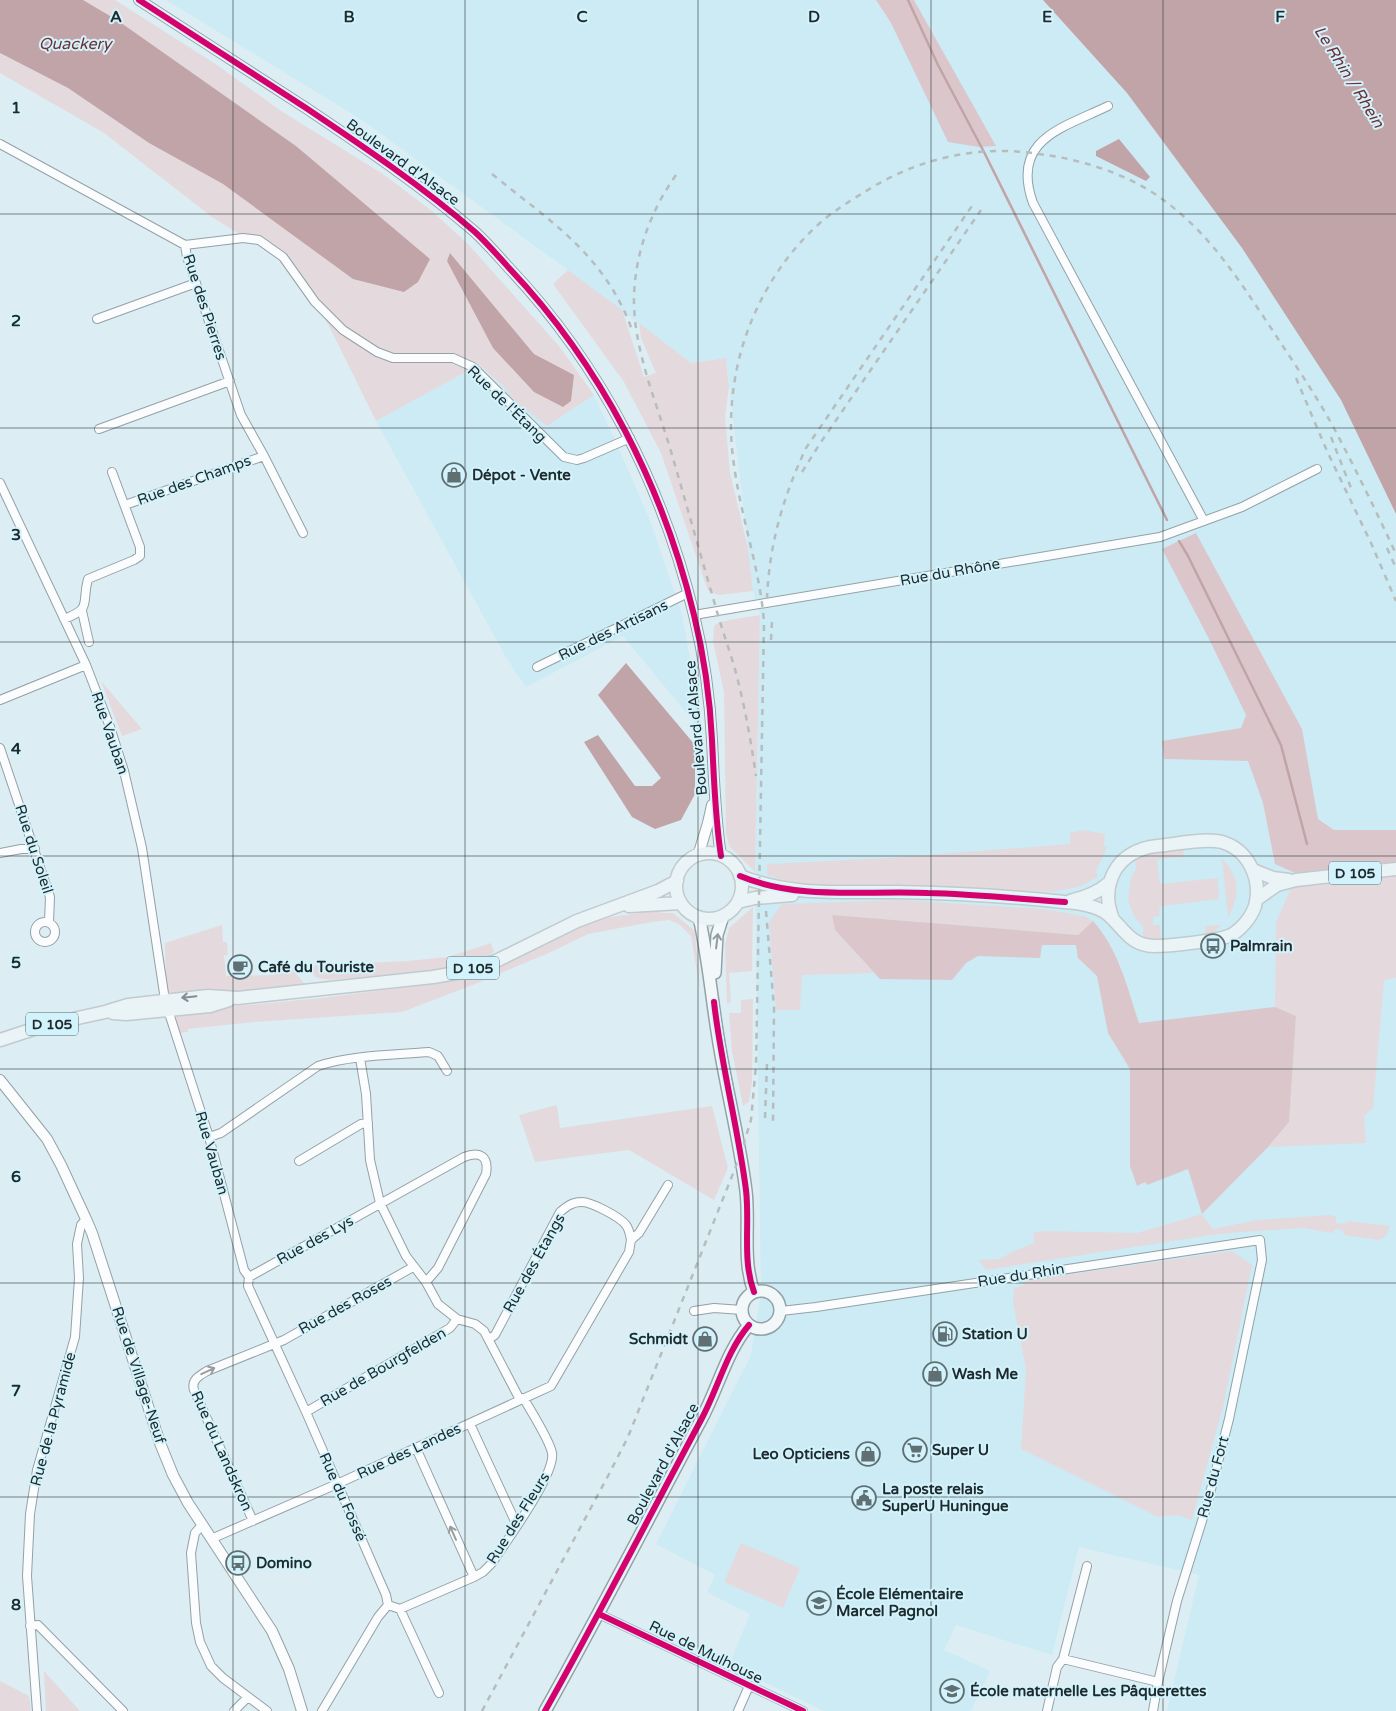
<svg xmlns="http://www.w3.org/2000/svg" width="1396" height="1711" font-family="'Varela Round',sans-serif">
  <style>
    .built { fill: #ccebf4 }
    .green { fill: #e4dadd; fill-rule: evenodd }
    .forest { fill: #dbc7cb }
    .water { fill: #c1a4a7 }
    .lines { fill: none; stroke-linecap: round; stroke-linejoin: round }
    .stream { stroke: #c1a4a7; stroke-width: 2.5 }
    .minor-casing { stroke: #94a1a5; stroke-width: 10 }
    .tertiary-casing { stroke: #94a1a5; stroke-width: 12 }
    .secondary-casing { stroke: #94a1a5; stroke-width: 14 }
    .primary-casing { stroke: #c1cacd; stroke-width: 15 }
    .minor { stroke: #fafcfd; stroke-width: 8 }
    .tertiary { stroke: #fafcfd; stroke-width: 10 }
    .secondary { stroke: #f2f8fa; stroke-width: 11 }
    .primary { stroke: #eaf3f6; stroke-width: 12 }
    .rail { stroke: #b7bcbd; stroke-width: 2.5; stroke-dasharray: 6 6; stroke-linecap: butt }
    .cycleway-casing { stroke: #d3f3fc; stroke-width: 9 }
    .cycleway { stroke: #d6006c; stroke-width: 6 }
    .oneway { stroke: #939b9e }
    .oneway2 { stroke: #848e92 }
    .oneway3 { stroke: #979e9f }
    .grid { fill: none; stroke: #1e2a2d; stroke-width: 1; stroke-opacity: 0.55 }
    .labels { text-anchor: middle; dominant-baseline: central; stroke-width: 4; stroke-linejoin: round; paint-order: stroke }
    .shield { fill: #d3f3fc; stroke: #54666b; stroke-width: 1 }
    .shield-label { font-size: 14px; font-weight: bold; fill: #1e2a2d }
    .street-label { font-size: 15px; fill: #1e2a2d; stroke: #d3f3fc }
    .poi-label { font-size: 15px; font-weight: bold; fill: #1e2a2d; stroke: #d3f3fc; text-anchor: start }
    .water-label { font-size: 16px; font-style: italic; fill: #702f37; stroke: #d3f3fc }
    .grid-label { font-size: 16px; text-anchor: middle; font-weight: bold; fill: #1e2a2d; stroke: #d3f3fc; stroke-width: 4; stroke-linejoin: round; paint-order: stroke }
  </style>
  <rect width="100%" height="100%" fill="#dceef3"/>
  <path class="built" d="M 166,0 L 876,0 L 891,23 L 995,145 L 914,0 L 1043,0 L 1127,93 L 1242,248 L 1341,400 L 1396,514 L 1396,1711 L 1167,1711 L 1199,1575 L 1079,1547 L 1052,1655 L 956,1625 L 944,1650 L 990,1671 L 971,1711 L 824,1711 L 729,1665 L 750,1614 L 707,1592 L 715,1575 L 656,1544 L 751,1355 L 761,1293 L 755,872 L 760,615 L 753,591 L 726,358 L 691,363 L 568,270 L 359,118 Z
    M 479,365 L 547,426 L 594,395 L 619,449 L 649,518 L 682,614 L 703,733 L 623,636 L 526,687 L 507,659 L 376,421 Z"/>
  <path class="green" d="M 83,0 L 115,0 L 217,65 L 281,111 L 383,174 L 432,211 L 468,244 L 559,346 L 594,395 L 547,426 L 516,402 L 501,384 L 479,365 L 376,421 L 329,326 L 297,270 L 212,217 L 104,133 L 0,73 L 0,53 L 68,88 L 149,143 L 223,184 L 430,259 L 296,146 L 117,20 ZM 451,254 L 534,354 L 447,261 Z
    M 568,270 L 622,310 L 644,377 L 656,373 L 641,338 L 639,323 L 691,363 L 726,358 L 729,387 L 725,417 L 730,473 L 748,548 L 753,591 L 719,595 L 708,591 L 661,453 L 624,382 L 553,284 Z
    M 760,615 L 755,872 L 730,847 L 726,834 L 724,692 L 713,641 L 714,627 L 716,624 L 729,620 Z
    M 101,681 L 142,729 L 122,736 Z
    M 1083,830 L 1105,834 L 1104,845 L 1107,848 L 1096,871 L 1098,877 L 1079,887 L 1050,892 L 889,886 L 812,885 L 789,882 L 767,875 L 767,864 L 888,858 L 1070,844 L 1070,833 Z
    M 1183,846 L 1184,857 L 1159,859 L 1157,862 L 1160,884 L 1218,878 L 1219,899 L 1162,906 L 1159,908 L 1160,916 L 1153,917 L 1153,925 L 1160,925 L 1161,940 L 1143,939 L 1143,927 L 1134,916 L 1128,900 L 1131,878 L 1136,869 L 1135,856 Z
    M 1222,859 C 1241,878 1240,895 1228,917 Z
    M 1396,876 L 1396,978 L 1384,980 L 1373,1108 L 1364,1116 L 1366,1143 L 1268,1147 L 1289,1122 L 1296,1016 L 1275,1007 L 1276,922 L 1291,888 Z
    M 901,900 L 1042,909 L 1084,916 L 1093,921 L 1078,935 L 833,915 L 835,930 L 874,973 L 802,975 L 800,1010 L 776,1010 L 769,922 L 782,904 Z
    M 753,907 L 752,971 L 729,973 L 731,999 L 730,1003 L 727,1004 L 725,945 L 729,928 Z
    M 659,910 L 661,913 L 673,913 L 695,931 L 700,990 L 691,936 L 679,924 L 669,920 L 652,922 L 588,934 L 551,952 L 475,984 L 402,1012 L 254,1022 L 188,1029 L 188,1032 L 180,1033 L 175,1018 L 177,1012 L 321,998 L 440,983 L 474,976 L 500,966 L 584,925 L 611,917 Z
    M 222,925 L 223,942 L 227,942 L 228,955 L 224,955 L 226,976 L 274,975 L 274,971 L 292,968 L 305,985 L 180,996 L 169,992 L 166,984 L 165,943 Z
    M 1221,925 L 1211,935 L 1206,936 L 1205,926 Z
    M 491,943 L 494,952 C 458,975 399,978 356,978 C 340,978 332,982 315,977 L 310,967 L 317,965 L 407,961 L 448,957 Z
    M 753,999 L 752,1082 L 749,1102 L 743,1106 L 732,1051 L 729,1013 L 741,1013 L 741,1000 Z
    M 557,1105 L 560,1128 L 712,1106 L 728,1168 L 714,1200 L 629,1150 L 535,1162 L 519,1115 Z
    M 1202,1214 L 1213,1229 L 1257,1220 L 1330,1215 L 1336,1217 L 1336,1223 L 1344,1224 L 1350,1221 L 1390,1226 L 1386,1236 L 1379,1240 L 1344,1235 L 1343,1230 L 1335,1229 L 1332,1233 L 1303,1228 L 1242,1232 L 1212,1235 L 986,1270 L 979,1260 L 1000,1259 L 1014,1251 L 1034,1243 L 1033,1233 L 1044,1231 L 1137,1233 Z
    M 1232,1251 L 1252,1265 L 1223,1407 L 1192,1520 L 1177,1515 L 1158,1517 L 1021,1449 L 1026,1370 L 1013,1302 L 1014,1288 L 1024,1285 L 1023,1281 Z
    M 741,1543 L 800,1568 L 783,1608 L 724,1582 Z
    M 44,1671 L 80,1711 L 46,1711 Z
    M 0,1681 L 29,1696 L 31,1711 L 0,1711 Z"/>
  <path class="forest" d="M 876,0 L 914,0 L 996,146 L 979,147 L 948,142 L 891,23 Z
    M 1196,533 L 1302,729 L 1318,819 L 1334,830 L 1396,830 L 1396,862 L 1295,873 L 1275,864 L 1263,803 L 1248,761 L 1164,759 L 1162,741 L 1241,728 L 1246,715 L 1208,637 L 1162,549 Z
    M 832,915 L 1078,935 L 1093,921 C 1119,950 1127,987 1139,1023 L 1275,1007 L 1296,1016 L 1289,1122 L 1268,1147 L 1202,1214 L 1188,1169 L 1147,1185 L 1145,1182 L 1137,1186 L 1130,1166 L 1130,1069 L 1108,1033 L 1097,976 L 1078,958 L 1076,945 L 1042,945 L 1040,958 L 978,956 L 966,963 L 952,980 L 880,979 L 835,930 Z"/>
  <path class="water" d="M 0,0 L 83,0 L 117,20 L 296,146 L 430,259 L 418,282 L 404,292 L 353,279 L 223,184 L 149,143 L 68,88 L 0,53 Z
    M 1043,0 L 1396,0 L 1396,514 L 1341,400 L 1242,248 L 1127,93 Z
    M 1119,139 L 1150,177 L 1146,181 L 1096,156 L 1096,151 Z
    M 450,253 L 534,354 L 574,375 L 571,401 L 563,407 L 534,392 L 493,348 L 447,261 Z
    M 626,663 L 695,745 L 695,794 L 681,820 L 655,829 L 632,817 L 584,742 L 598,735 L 635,786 L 652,786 L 661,778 L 598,695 Z"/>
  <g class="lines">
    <path class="stream" d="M 908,0 L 938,65 L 984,152 L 1167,520
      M 1179,541 L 1188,556 L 1281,745 L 1307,844"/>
    <g class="minor-casing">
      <path id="minor" d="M 1108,106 C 1063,128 1010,139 1033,203 L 1204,521
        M 0,144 L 185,245
        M 185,245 L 243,238 L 259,240 L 283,257 L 315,302 L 343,330 L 377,352 L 393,358 L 453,358 L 473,367 L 564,457 L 577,460 L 584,458 L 630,438
        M 185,245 L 187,257 L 241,415 L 264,456 L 303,533
        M 97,319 L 196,283
        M 99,429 L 230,381
        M 0,483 L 86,665 L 110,727 L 124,771 L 142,848 L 165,1000
        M 125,505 L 264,456
        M 82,611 L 89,642
        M 694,615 L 1160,537 L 1242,507 L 1317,469
        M 64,619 C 93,608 81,604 88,579 L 134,560 L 140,556 L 140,547 L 112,472
        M 537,667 L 688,593
        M 0,700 L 86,665
        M 0,748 L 50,897 L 49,922
        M 0,853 L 21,849 L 35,849
        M35 932a10 10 0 1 1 20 0a10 10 0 1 1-20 0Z
        M 168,1010 L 209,1137 L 244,1270 L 249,1277 L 248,1286 L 306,1412 L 386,1595 L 388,1605 L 400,1609 L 439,1693
        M 360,1058 L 366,1094 L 370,1160 L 380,1203 L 406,1256 L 426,1282 L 438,1304 L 457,1319 L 475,1324 L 484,1331 L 518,1396 L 524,1399 C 531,1411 550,1441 552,1453 C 556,1474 505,1543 492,1563 L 483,1572 L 474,1577 L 400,1609
        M 209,1137 L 221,1133 L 318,1066 C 351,1055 394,1055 429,1052 L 438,1056 L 447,1071
        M 299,1161 L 361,1124 L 368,1123
        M 249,1277 L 464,1157 C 480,1151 489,1156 486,1174 L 438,1268 L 426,1282
        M 694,1311 L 714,1308 L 742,1310
        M 781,1311 L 816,1307 L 1260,1240 L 1262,1260 L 1229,1419 L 1207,1505 L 1177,1601 L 1158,1682 L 1153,1711
        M 489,1339 L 495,1335 L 560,1212 C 566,1207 572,1202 581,1202 C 590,1201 620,1217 626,1225 C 629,1229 630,1234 631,1240
        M 306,1412 L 450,1328 L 457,1319
        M 470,1424 L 514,1519 L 519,1523
        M 416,1448 L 474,1577
        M 253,1521 L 194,1390 C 191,1380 199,1376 207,1371 L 284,1340 L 413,1267
        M 202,1525 L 195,1533 L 191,1553 L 196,1623 L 200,1642 L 211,1666 L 223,1678 L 267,1711
        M 211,1539 L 337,1484 L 551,1386 L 629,1252 L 631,1240 L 639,1233 L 668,1185
        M 599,1614 L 803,1711
        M 30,1626 L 38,1625 L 123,1711
        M 1063,1659 L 1158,1682
        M 37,1711 L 27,1576 L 30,1514 L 37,1470 L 75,1337 L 79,1278 L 77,1244 L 81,1225 L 86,1219
        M 234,1711 L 248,1697
        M 322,1711 L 378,1617 L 388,1605
        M 738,1711 L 749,1686
        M 1047,1711 L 1057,1667 L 1063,1659 L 1087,1566"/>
    </g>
    <g class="tertiary-casing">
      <path id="tertiary" d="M 139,0 C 195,36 250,72 306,108 C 364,147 422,186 475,232 C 487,243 498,256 509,268 C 601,365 663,486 694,615 C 704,656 710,698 712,740 C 714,779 715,817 721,856
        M 698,856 L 708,823 L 712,805
        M 0,1080 L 47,1139 L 61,1165 L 86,1219 L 92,1233 L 160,1443 L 173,1475 L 188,1503 L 272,1631 L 289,1669 L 302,1711"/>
    </g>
    <g class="secondary-casing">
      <path id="secondary" d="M 699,917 C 709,961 712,1005 720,1049 C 728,1096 740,1143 746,1191 C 750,1225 742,1260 754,1292
        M 715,973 L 717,935 L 723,916
        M742 1310a19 19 0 1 1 38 0a19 19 0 1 1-38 0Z
        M 545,1711 C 599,1615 649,1517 701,1420 C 718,1389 726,1352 749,1325"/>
    </g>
    <g class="primary-casing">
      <path id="primary" d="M676 886a33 33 0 1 1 66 0a33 33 0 1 1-66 0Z
        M 1253,870 L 1273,878 L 1289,880
        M 740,876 C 793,897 842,891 897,892 C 953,893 1009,896 1064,902 C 1078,903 1095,905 1106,913 C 1123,926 1128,945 1154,946 C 1170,946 1215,941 1229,936 C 1240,931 1251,918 1255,906 C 1262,880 1249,850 1222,842 C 1207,838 1182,843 1166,845 C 1158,846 1150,846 1143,849 C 1112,859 1101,890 1113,919
        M 1257,899 L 1277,885 L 1296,880 L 1396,869
        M 1070,901 C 1085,897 1098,893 1110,882
        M 738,902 L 755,898 L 792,895
        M 629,906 L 681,903
        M 113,1013 L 126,1014 L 210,1006 L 229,1000
        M 0,1040 L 46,1025 L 105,1012 L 128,1005 L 208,996 L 238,998 L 433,977 L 462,972 L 496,961 L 577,921 L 658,891 L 677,881"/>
    </g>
    <use href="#minor" class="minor"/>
    <use href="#tertiary" class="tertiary"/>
    <use href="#secondary" class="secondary"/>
    <use href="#primary" class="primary"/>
    <path class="rail" d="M 492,174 C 551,222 605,255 632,330
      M 676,175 C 649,213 633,259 634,306 C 636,357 658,406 672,455 C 687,506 701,557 716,608 C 722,630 730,651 736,673 C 745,707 751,742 756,776
      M 1296,378 L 1327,451 L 1371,543 L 1396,601
      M 1331,437 L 1351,488
      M 802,472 L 821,442 L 981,210
      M 1387,548 L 1396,568
      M 767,599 C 769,545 783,497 806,448 L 974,203
      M 771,640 L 772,621
      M 766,911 L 774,1008 L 773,1123
      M 765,1118 L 767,1063
      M 482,1711 L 609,1474 L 628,1437 L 740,1156 L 751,1120 L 756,1065 L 764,622 C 760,569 741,518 734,465 C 730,439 730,411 734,385 C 743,321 777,258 827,217 C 839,208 851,200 863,193 C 915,159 978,144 1039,154 C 1079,159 1121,172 1155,194 C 1208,230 1236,276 1271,328 C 1293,362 1317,396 1336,432 C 1357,472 1377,513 1396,554"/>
    <g class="cycleway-casing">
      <path id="cycleway" d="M 139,0 C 195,36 250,72 306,108 C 364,147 422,186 475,232 C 487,243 498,256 509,268 C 601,365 663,486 694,615 C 704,656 710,698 712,740 C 714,779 715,817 721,856
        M 740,876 C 800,901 865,890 928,893 C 974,894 1020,899 1065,902
        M 714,1002 C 721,1065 738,1127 746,1190 C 750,1224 742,1260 754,1292
        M 599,1614 L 803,1711
        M 545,1711 C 599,1615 649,1517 701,1420 C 718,1389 726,1352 749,1325"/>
    </g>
    <use href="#cycleway" class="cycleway"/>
  </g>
  <defs><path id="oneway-shaft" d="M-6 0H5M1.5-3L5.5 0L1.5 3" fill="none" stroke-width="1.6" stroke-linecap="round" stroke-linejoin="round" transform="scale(1.25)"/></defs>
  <use class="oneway" href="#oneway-shaft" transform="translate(717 941) rotate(-83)"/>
  <use class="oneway2" href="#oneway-shaft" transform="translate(189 997) rotate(174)"/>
  <g class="oneway3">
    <use href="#oneway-shaft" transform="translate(208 1371) rotate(-25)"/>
    <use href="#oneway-shaft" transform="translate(453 1533) rotate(-114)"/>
  </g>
  <path class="grid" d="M 233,0 L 233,1711M 465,0 L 465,1711M 698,0 L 698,1711M 931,0 L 931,1711M 1163,0 L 1163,1711M 0,214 L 1396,214M 0,428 L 1396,428M 0,642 L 1396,642M 0,856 L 1396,856M 0,1069 L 1396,1069M 0,1283 L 1396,1283M 0,1497 L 1396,1497"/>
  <defs>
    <g id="shop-ring" transform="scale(1.25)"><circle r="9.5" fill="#d3f3fc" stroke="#606f72" stroke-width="1.5"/><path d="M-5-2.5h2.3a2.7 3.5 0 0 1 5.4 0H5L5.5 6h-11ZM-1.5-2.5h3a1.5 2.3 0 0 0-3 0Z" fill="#606f72"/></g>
    <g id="bus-ring" transform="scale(1.25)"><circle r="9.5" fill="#d3f3fc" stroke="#606f72" stroke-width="1.5"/><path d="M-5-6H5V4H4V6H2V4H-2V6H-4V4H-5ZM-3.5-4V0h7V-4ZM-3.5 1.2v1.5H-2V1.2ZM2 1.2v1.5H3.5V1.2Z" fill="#606f72"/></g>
    <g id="cafe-ring" transform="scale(1.25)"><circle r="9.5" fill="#d3f3fc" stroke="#606f72" stroke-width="1.5"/><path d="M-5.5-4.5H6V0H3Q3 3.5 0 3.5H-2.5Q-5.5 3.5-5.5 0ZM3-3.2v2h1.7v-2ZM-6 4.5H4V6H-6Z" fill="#606f72"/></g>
    <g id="fuel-ring" transform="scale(1.25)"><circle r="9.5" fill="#d3f3fc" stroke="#606f72" stroke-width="1.5"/><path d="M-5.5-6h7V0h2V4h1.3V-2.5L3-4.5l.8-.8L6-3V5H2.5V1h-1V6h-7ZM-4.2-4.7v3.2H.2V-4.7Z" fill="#606f72"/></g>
    <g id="supermarket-ring" transform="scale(1.25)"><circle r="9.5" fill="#d3f3fc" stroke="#606f72" stroke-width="1.5"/><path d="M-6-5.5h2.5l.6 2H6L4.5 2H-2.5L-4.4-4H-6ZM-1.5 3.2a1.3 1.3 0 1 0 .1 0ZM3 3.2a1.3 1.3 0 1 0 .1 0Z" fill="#606f72"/></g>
    <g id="civic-ring" transform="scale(1.25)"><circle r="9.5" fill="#d3f3fc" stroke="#606f72" stroke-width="1.5"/><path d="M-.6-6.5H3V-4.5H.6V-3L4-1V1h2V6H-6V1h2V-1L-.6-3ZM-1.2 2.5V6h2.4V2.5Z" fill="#606f72"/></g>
    <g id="school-ring" transform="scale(1.25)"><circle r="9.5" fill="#d3f3fc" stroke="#606f72" stroke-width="1.5"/><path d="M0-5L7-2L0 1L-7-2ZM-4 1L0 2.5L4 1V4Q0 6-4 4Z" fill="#606f72"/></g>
  </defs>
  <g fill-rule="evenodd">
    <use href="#shop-ring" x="454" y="475"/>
    <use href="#bus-ring" x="1213" y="946"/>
    <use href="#cafe-ring" x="240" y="967"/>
    <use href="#fuel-ring" x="945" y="1334"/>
    <use href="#shop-ring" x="705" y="1339"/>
    <use href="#shop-ring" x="935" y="1374"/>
    <use href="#supermarket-ring" x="915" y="1450"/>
    <use href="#shop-ring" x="868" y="1454"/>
    <use href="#civic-ring" x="864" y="1498"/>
    <use href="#bus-ring" x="238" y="1563"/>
    <use href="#school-ring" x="819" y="1603"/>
    <use href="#school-ring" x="952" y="1691"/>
  </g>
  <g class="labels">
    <g class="shield">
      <rect x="1329" y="861.5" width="52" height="23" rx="4"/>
      <rect x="447" y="956.5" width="52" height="23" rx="4"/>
      <rect x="26" y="1012.5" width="52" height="23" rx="4"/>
    </g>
    <g class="shield-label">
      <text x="1355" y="873">D 105</text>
      <text x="473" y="968">D 105</text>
      <text x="52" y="1024">D 105</text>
    </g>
    <g class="street-label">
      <text transform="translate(403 162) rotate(36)">Boulevard d'Alsace</text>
      <text transform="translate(205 307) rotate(72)">Rue des Pierres</text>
      <text transform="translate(507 404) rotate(44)">Rue de l'Étang</text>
      <text transform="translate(194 480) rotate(-20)">Rue des Champs</text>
      <text transform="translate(950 572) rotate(-10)">Rue du Rhône</text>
      <text transform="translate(613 630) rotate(-26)">Rue des Artisans</text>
      <text transform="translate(696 728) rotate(-95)">Boulevard d'Alsace</text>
      <text transform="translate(110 733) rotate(71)">Rue Vauban</text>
      <text transform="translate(34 849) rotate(72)">Rue du Soleil</text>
      <text transform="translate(212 1153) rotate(74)">Rue Vauban</text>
      <text transform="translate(315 1240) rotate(-29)">Rue des Lys</text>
      <text transform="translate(534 1263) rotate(-61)">Rue des Étangs</text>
      <text transform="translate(1021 1275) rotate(-9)">Rue du Rhin</text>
      <text transform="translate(345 1305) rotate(-29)">Rue des Roses</text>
      <text transform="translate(383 1367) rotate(-30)">Rue de Bourgfelden</text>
      <text transform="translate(139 1375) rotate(72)">Rue de Village-Neuf</text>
      <text transform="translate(53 1419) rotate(-75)">Rue de la Pyramide</text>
      <text transform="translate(222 1451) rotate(66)">Rue du Landskron</text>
      <text transform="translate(409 1451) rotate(-25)">Rue des Landes</text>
      <text transform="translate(663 1464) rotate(-62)">Boulevard d'Alsace</text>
      <text transform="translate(1213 1477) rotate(-75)">Rue du Fort</text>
      <text transform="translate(343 1497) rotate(66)">Rue du Fossé</text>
      <text transform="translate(518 1518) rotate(-58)">Rue des Fleurs</text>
      <text transform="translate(706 1652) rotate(26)">Rue de Mulhouse</text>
    </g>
    <g class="poi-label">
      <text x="472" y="475">Dépot - Vente</text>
      <text x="1230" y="946">Palmrain</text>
      <text x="258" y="967">Café du Touriste</text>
      <text x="962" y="1334">Station U</text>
      <text x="688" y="1339" text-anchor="end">Schmidt</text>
      <text x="952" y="1374">Wash Me</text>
      <text x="932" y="1450">Super U</text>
      <text x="850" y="1454" text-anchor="end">Leo Opticiens</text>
      <text x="882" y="1489">La poste relais<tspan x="882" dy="17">SuperU Huningue</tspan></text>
      <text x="256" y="1563">Domino</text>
      <text x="836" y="1594">École Elémentaire<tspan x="836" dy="17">Marcel Pagnol</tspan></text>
      <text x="970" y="1691">École maternelle Les Pâquerettes</text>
    </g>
    <g class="water-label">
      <text x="75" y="44">Quackery</text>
      <text transform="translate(1349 77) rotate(58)">Le Rhin / Rhein</text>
    </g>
  </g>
  <g class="grid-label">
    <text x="116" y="22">A</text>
    <text x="349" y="22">B</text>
    <text x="582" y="22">C</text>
    <text x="814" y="22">D</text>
    <text x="1047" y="22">E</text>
    <text x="1280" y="22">F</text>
    <text x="16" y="113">1</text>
    <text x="16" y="326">2</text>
    <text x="16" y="540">3</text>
    <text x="16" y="754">4</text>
    <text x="16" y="968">5</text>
    <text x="16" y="1182">6</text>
    <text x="16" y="1396">7</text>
    <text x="16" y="1610">8</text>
  </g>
</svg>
